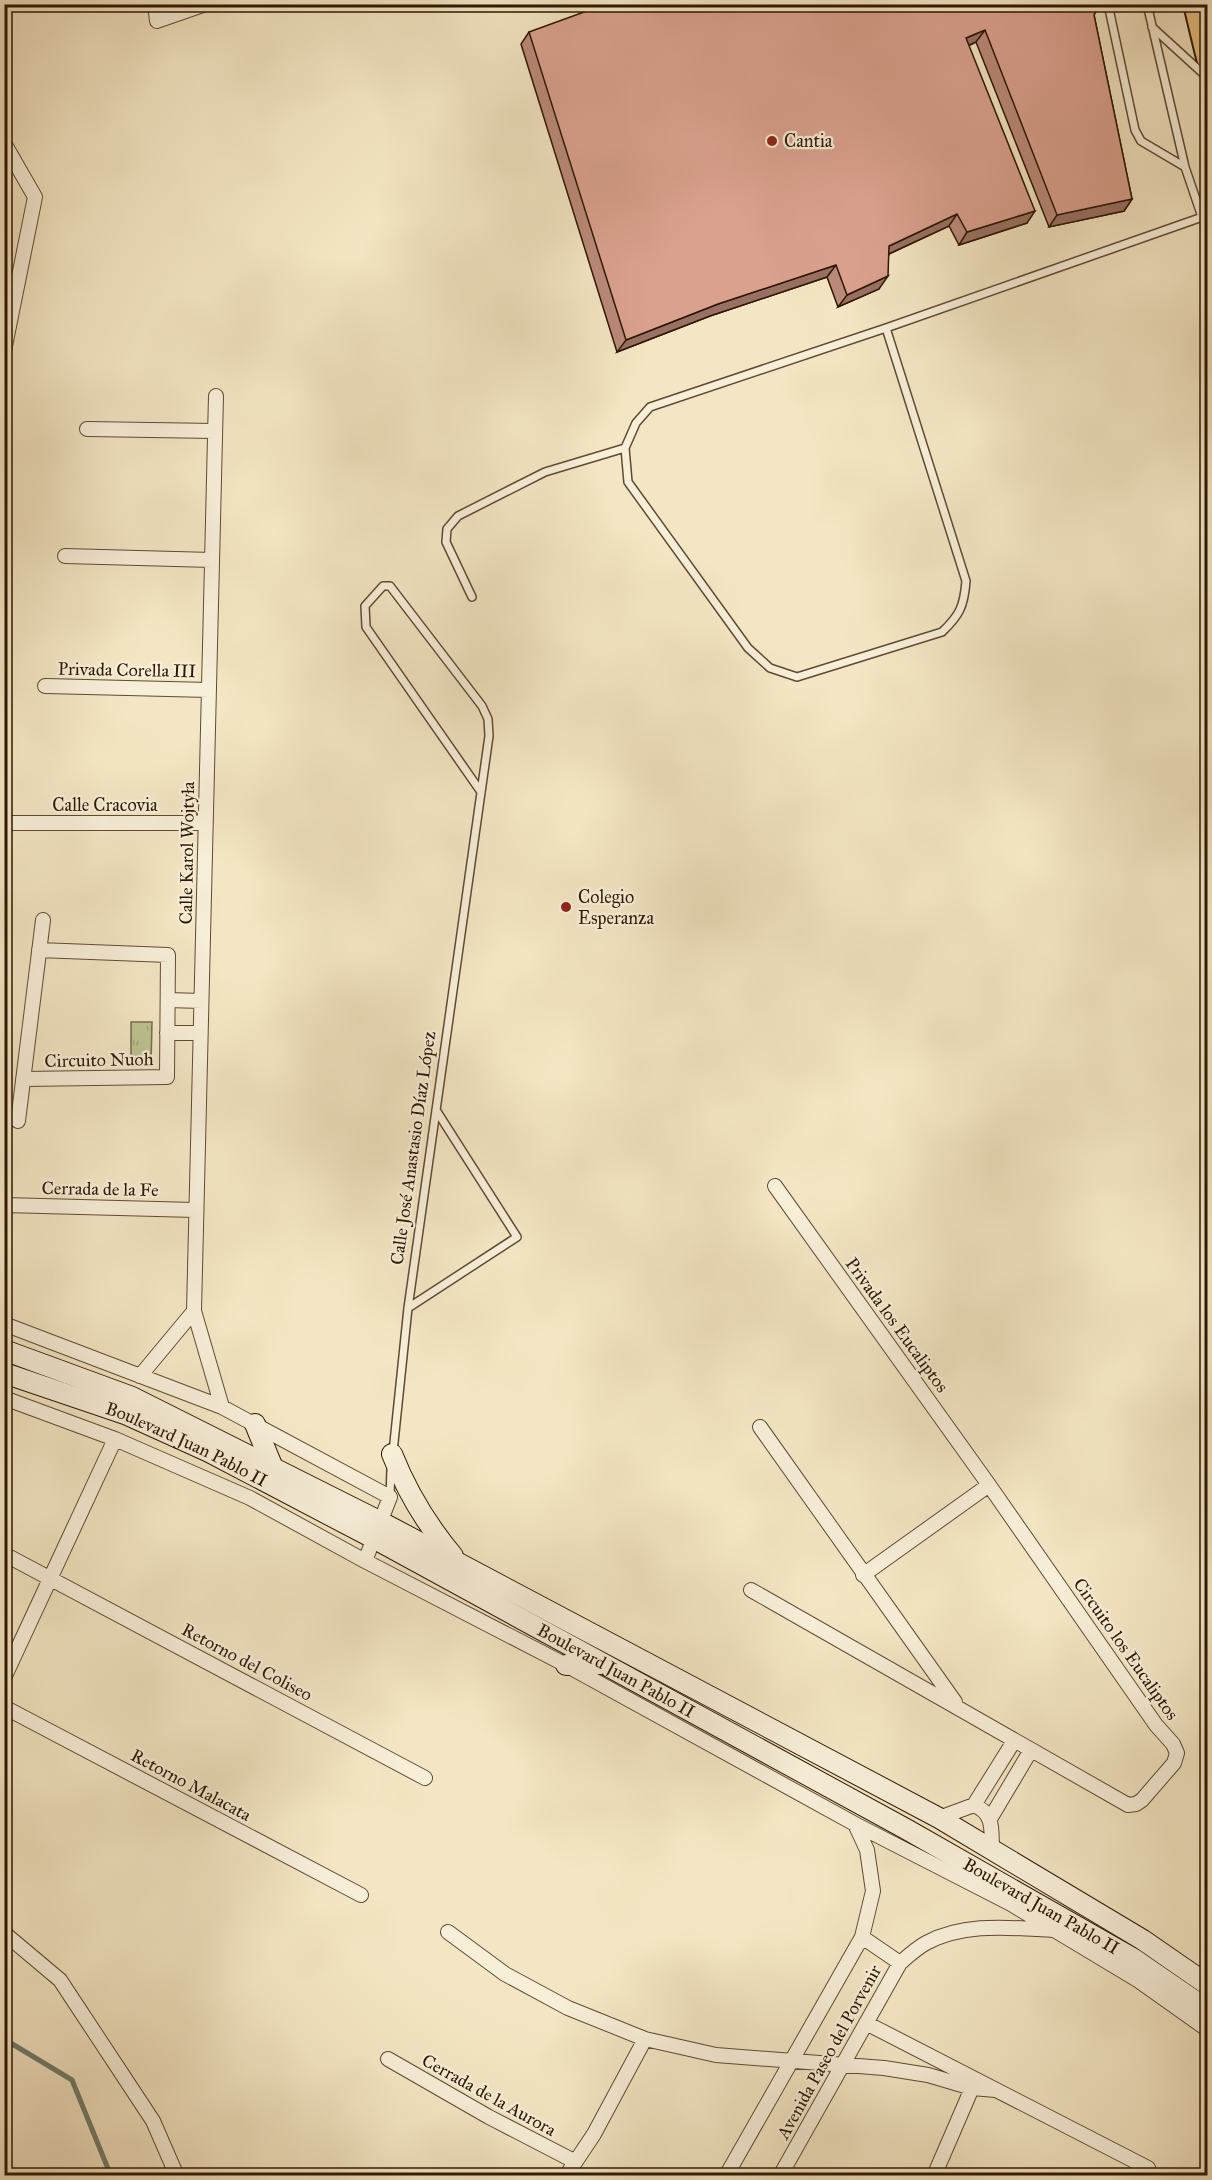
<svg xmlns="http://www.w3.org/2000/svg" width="1212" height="2180" font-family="'IM FELL Great Primer',serif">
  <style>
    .grass { fill: url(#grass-tufts); stroke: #756e4a; stroke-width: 1.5 }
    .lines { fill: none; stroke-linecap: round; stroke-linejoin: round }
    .stream { stroke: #707c6b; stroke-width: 5 }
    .lane-casing { stroke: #5f4b32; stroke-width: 10 }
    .street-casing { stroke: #5f4b32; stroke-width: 16 }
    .secondary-casing { stroke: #2d1701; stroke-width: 22 }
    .primary-casing { stroke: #2d1701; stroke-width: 26 }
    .lane { stroke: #f8efd9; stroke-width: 7 }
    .street { stroke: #f8efd9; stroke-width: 14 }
    .secondary { stroke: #f8efd9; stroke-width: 20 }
    .primary { stroke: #eac382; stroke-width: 22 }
    .wall { fill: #bb8a7b; stroke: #2d1701; stroke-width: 1.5 }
    .shaded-wall { fill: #997164; stroke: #2d1701; stroke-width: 1.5 }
    .building { fill: #daa18f; stroke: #2d1701; stroke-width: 1.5 }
    .poi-dot { fill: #8f2418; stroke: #f8efd9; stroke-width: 2 }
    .labels { text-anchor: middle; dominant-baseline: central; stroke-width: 4.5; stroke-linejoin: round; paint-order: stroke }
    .poi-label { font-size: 18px; fill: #2d1701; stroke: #f8efd9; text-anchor: start }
    .street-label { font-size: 18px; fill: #2d1701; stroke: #f8efd9 }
  </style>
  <defs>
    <pattern id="grass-tufts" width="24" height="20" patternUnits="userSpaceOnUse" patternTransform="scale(1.5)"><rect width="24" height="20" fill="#bdc493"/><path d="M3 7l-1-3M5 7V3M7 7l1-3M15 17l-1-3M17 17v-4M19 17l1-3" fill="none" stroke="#a3a87d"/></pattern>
  </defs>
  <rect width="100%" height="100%" fill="#f4e6c4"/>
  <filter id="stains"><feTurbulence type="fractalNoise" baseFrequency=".00333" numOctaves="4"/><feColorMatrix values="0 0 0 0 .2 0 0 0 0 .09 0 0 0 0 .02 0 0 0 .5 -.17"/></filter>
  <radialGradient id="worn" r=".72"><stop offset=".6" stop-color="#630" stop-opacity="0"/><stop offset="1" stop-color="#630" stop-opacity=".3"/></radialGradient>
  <path class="grass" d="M 131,1022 L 152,1022 L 151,1066 L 131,1066 Z"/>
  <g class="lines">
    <path class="stream" d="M 4,2039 L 72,2080 L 111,2176"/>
    <g class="lane-casing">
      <path id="lane" d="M 1108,4 L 1135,130 L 1141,141 L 1185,167
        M 1147,4 L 1185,167 L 1202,217
        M 1152,27 L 1208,78
        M 886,328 L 966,581 C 964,606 960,615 942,632 L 797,677 L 770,668 L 748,648 L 628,482 L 625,448 L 636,423 L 650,407 L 886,328 L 1208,215
        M 472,597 L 446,542 L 447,529 L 458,516 L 545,472 L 625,448
        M 408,1308 L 517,1237 L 436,1110
        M 393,1452 L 408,1308 L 489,736 L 488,719 L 482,706 L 390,586 L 383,586 L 365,606 L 366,627 L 481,792
        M 390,1497 L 391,1469"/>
    </g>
    <g class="street-casing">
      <path id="street" d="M 155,4 L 157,21 L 206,4
        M 4,143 L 35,197 L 4,351
        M 216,396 L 194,1311 L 222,1407
        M 87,429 L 215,431
        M 65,556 L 212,560
        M 45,686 L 209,690
        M 4,823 L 205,823
        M 168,1000 L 201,1001
        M 167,1033 L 200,1033
        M 23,1079 L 167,1077 L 168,955 L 39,950
        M 18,1121 L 43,920
        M 4,1205 L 195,1210
        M 4,1324 L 222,1407 L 390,1497 L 365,1561
        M 140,1376 L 194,1311
        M 4,1398 L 115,1439 L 250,1498 L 365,1561 L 566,1665 L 855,1824 L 1011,1904 L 1139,1981 L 1208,2030
        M 760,1427 L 955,1702
        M 4,1554 L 425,1778
        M 863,1575 L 989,1485
        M 751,1590 L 1128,1805 L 1136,1804 L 1142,1800 L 1174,1763 L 1177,1753 L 1173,1744 L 1156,1725 L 989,1485 L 775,1186
        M 4,1678 L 115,1439
        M 4,1707 L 361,1895
        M 974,1805 L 1014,1741
        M 939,1818 L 974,1805 C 995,1814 991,1830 992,1850
        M 990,1819 L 1031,1750
        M 448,1932 L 505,1974 L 568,2008 L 645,2039 L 716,2055 L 884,2068 L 928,2075 L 972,2088 L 996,2090
        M 4,1933 L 60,1980 L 153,2121 L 177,2176
        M 862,1937 L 900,1963
        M 866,2023 L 1148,2168
        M 388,2059 L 489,2117 L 574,2161
        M 566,2176 L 594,2134 L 645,2039
        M 726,2176 L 862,1937 L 873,1891 L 867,1850 L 855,1824
        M 780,2176 L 900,1963 C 908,1956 917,1948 926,1943 C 965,1922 1011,1928 1053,1930
        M 934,2176 L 972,2088"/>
    </g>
    <g class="secondary-casing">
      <g id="secondary">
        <path d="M 4,1350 L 132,1397 L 381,1522 L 939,1818 L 1143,1940 L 1208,1985"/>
        <path id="s1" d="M 4,1373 L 125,1414 L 209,1452 L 375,1539 L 906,1829 L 1134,1959 L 1208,2010"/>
        <path d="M 255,1424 L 273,1468"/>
        <path d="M 392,1454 C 407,1492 427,1525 453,1556"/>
        <path d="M 566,1665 L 602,1664"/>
      </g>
    </g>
    <g class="primary-casing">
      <path id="primary" d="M 1195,4 L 1208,58"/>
    </g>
    <use href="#lane" class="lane"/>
    <use href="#street" class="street"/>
    <use href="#secondary" class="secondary"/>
    <use href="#primary" class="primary"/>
  </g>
  <path class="wall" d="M 1094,15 L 1132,199 L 1124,211 L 1049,227 L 976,42 L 968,46 L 1027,223 L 959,245 L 949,226 L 889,254 L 879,289 L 838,307 L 827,277 L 710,316 L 617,352 L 521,44 L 529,32 Z"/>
  <path class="shaded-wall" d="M 985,30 L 976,42 L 957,51 L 966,38 Z
    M 1132,199 L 1124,211 L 1049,227 L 1057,215 Z
    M 1035,211 L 1027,223 L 959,245 L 967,232 Z
    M 957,214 L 949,226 L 880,258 L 889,246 Z
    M 836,265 L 827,277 L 710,316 L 617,352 L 626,340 L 718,304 Z
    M 888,276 L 879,289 L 838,307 L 847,295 Z"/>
  <path class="building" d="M 606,4 L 1101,4 L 1094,15 L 1132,199 L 1057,215 L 985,30 L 966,38 L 1035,211 L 967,232 L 957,214 L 889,246 L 888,276 L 847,295 L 836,265 L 718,304 L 626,340 L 529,32 Z"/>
  <g class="poi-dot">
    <circle cx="772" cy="141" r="6"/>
    <circle cx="566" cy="907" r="6"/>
  </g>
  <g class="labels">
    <g class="poi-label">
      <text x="784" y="141">Cantia</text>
      <text x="578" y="897">Colegio<tspan x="578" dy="21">Esperanza</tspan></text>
    </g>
    <g class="street-label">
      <text transform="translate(127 670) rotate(1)">Privada Corella III</text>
      <text x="105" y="805">Calle Cracovia</text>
      <text transform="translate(187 853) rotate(-89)">Calle Karol Wojtyła</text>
      <text transform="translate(99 1060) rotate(-1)">Circuito Nuoh</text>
      <text transform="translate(413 1148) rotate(-82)">Calle José Anastasio Díaz López</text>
      <text transform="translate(100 1189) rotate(1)">Cerrada de la Fe</text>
      <text transform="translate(897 1325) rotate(54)">Privada los Eucaliptos</text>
      <text stroke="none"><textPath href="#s1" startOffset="196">Boulevard Juan Pablo II</textPath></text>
      <text transform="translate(1126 1649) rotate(55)">Circuito los Eucaliptos</text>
      <text transform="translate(247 1662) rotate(28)">Retorno del Coliseo</text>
      <text stroke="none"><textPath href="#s1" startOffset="682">Boulevard Juan Pablo II</textPath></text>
      <text transform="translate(191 1785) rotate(28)">Retorno Malacata</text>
      <text stroke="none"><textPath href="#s1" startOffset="1168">Boulevard Juan Pablo II</textPath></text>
      <text transform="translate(829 2052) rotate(-61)">Avenida Paseo del Porvenir</text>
      <text transform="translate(489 2095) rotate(29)">Cerrada de la Aurora</text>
    </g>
  </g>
  <rect width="1212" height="2180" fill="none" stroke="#f4e6c4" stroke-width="24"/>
  <rect x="6" y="6" width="1200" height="2168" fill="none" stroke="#2d1701" stroke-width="3"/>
  <rect x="12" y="12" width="1188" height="2156" fill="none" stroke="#2d1701" stroke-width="1.5"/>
  <rect width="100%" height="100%" filter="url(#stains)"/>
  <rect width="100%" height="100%" fill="url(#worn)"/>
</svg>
